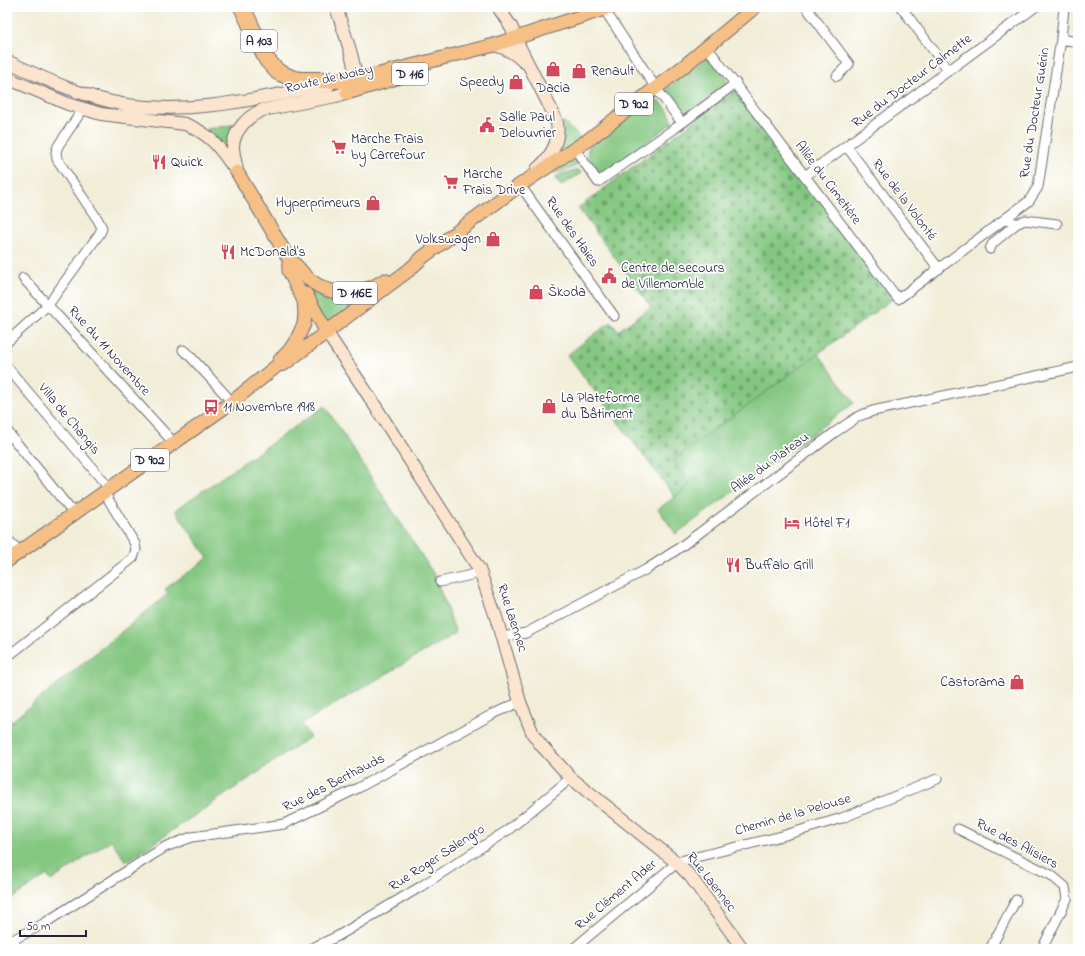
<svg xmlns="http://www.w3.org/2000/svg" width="1085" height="956" font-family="'Indie Flower',sans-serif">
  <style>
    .grass { fill: #84c781; stroke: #53745e }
    .cemetery { fill: url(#cemetery-stones); stroke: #53745e }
    .park { fill: url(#park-crowns); stroke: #53745e }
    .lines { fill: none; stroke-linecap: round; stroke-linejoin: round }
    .street-casing { stroke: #6a6972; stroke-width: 11 }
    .secondary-casing { stroke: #6a6972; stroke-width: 14 }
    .primary-casing { stroke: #6a6972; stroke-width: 15 }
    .highway-casing { stroke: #6a6972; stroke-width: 18 }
    .street { stroke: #fff; stroke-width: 9 }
    .secondary { stroke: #fbe5cf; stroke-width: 12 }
    .primary { stroke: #f5bf86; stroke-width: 13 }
    .highway { stroke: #f5bf86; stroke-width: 16 }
    .labels { text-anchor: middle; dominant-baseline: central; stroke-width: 3.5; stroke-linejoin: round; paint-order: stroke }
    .shield { fill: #fff; stroke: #646476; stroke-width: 1 }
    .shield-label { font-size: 13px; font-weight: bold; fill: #22223b }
    .poi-label { font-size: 14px; fill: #22223b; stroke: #fff; text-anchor: start }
    .street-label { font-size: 14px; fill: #22223b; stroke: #fff }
  </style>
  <defs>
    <pattern id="cemetery-stones" width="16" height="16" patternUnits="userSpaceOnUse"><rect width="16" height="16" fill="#84c781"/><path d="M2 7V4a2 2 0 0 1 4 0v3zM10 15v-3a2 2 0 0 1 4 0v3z" fill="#6ca16b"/></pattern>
    <pattern id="park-crowns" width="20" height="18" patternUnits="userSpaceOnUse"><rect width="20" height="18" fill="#84c781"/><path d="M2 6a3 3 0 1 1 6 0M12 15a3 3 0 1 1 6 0" fill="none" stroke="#6ca16b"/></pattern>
  </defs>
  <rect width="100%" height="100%" fill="#fff"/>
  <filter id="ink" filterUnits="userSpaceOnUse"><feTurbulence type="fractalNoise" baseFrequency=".025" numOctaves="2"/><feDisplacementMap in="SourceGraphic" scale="8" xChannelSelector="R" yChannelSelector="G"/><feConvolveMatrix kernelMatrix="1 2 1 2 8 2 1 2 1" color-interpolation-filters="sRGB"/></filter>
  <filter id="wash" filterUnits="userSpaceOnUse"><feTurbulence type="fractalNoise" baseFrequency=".012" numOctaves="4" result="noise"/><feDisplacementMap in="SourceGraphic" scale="16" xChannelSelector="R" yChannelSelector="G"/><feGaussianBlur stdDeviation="0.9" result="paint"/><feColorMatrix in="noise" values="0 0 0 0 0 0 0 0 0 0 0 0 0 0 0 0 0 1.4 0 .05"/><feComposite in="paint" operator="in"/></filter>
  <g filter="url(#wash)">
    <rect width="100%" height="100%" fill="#f1edd7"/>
    <path class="grass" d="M 708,58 L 712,60 L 726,79 L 726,84 L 688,113 L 679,114 L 665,94 L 665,90 L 705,59 Z
      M 652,100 C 662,100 673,114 672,123 L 607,172 L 599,172 C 594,165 585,157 588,148 Z
      M 238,124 L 228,153 L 207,129 Z
      M 574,160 L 579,164 L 570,169 L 554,173 L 554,171 L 567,162 Z
      M 579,170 L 581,173 L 561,186 L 555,178 L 561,174 Z
      M 303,285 L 332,298 L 349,300 L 362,298 L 326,328 Z
      M 818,353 L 854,403 L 676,534 L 658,509 L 675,497 L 672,460 Z
      M 325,406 L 435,576 L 456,633 L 301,724 L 310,737 L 126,862 L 111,840 L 51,881 L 47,875 L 7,902 L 7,725 L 168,594 L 165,589 L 208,558 L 175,510 Z"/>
    <path class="cemetery" d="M 737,89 L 894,298 L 673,460 L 690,485 L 675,497 L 567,355 L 611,322 L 618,331 L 651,307 L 578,208 Z"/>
    <path class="park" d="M 563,121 L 564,121 C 569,130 576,131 581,139 L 558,154 L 563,136 Z"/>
  </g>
  <g filter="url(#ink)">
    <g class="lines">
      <g class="street-casing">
        <path id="street" d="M 806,7 L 849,64 L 837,76
          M 901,7 L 949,71
          M 604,9 L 656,88 L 682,123
          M 1061,39 L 1078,42
          M 707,47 L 898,299 L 1029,201 L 1038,187 L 1061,39 L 1064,7
          M 847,147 L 939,269
          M 575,149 L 598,182 L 674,129 L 736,83
          M 805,176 L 1035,7
          M 520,185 L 614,316
          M 1007,218 L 1016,224 L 1025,220 L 1057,224
          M 990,249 L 993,243 L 1016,224
          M 23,278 L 174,443
          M 7,342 L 48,305 L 100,233 L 102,228 L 98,220 L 57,159 L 56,152 L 58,146 L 83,109
          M 183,350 L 190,356 L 232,402
          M 7,367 L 109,488
          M 7,431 L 74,514
          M 7,539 L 20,552
          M 440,582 L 480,573
          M 502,637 L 526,633 L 647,569 L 675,551 L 834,433 L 859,416 L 873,411 L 1078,367
          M 7,657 L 133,558 L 136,550 L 135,544 L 104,492
          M 958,829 L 1051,875 L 1065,887 L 1067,899 L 1042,949
          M 7,943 L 43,924 L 165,847 L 192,837 L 284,824 L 358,788 L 493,714 L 520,702
          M 310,949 L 338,936 L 420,887 L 508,830 L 571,778
          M 573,949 L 672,867 L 676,862 L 782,836 L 842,818 L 937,779
          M 990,949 L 1016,900"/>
      </g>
      <g class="secondary-casing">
        <path id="secondary" d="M 498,7 L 512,28 L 515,38 L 552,111 C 554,115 556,119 557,123 C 560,142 550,158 537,169
          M 494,45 C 507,48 515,53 524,62
          M 7,61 C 45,79 85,98 127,105 C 194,115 263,97 329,85
          M 7,78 L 68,104 L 101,114 L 185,124 C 213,135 220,149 237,172
          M 237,171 C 236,163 233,154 233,146 C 234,130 249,115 263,110 L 336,96 C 343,94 350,92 354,85 C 361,74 340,21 336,7
          M 327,333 L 365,390 L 479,569 L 496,617 L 520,702 L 533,734 L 541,745 L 571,778 L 676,862 L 690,876 L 743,949"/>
      </g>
      <g class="primary-casing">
        <path id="primary" d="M 356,80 L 494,45 L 610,7
          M 347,93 L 403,76
          M 237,172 L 289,259 L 291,266
          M 289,259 C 297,265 302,273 309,279 C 332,299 362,295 385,280
          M 306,294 L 327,333
          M 278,365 L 284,364 L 409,270 L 423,257 L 520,185 L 588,140 L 683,67 L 755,7
          M 7,561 L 232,402 L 278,365 L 280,360 L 290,350 L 297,339 L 304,324 L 305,313 L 304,301 L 289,271 L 289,259"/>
      </g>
      <g class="highway-casing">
        <path id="highway" d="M 242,7 L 267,60 L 278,72 L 294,79 L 300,80 L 356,80"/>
      </g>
      <use href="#street" class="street"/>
      <use href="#secondary" class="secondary"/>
      <use href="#primary" class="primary"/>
      <use href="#highway" class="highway"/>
    </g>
  </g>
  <defs>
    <g id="shop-bare" transform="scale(1.2)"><path d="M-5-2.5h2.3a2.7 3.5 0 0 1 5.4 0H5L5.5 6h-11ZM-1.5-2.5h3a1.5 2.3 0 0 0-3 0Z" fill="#d1495b" stroke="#fff" stroke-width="2.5" paint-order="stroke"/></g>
    <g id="civic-bare" transform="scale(1.2)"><path d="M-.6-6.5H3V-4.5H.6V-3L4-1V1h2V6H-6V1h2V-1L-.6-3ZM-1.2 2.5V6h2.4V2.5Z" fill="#d1495b" stroke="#fff" stroke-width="2.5" paint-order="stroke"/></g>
    <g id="supermarket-bare" transform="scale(1.2)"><path d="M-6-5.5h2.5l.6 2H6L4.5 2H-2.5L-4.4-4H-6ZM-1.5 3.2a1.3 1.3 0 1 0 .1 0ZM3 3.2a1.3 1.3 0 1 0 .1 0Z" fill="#d1495b" stroke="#fff" stroke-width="2.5" paint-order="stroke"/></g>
    <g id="restaurant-bare" transform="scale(1.2)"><path d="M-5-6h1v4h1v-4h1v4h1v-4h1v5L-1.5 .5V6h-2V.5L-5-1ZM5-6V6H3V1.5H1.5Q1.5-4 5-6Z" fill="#d1495b" stroke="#fff" stroke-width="2.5" paint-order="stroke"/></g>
    <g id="bus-bare" transform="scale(1.2)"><path d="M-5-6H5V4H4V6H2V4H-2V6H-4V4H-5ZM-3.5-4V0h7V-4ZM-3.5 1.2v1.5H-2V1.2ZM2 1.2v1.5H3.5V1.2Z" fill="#d1495b" stroke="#fff" stroke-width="2.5" paint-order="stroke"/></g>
    <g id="hotel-bare" transform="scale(1.2)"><path d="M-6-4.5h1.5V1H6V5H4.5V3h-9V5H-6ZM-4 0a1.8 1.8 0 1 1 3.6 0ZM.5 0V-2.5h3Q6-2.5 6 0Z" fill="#d1495b" stroke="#fff" stroke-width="2.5" paint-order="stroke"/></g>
  </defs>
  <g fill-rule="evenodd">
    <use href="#shop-bare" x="553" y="69"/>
    <use href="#shop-bare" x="579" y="71"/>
    <use href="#shop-bare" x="516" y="82"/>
    <use href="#civic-bare" x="487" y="125"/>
    <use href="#supermarket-bare" x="339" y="147"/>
    <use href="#restaurant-bare" x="159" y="162"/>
    <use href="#supermarket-bare" x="451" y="182"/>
    <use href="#shop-bare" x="373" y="203"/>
    <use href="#shop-bare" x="493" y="239"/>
    <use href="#restaurant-bare" x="228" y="252"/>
    <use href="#civic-bare" x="609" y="276"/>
    <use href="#shop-bare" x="536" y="292"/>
    <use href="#shop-bare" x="549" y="406"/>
    <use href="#bus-bare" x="211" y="407"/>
    <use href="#hotel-bare" x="792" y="523"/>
    <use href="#restaurant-bare" x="733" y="565"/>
    <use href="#shop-bare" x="1017" y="682"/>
  </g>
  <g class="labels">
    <g class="shield">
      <rect x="241" y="30" width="36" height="22" rx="3"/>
      <rect x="392" y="63" width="36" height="22" rx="3"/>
      <rect x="615" y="93" width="38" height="22" rx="3"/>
      <rect x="333" y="282" width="44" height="22" rx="3"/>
      <rect x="131" y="449" width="38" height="22" rx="3"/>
    </g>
    <g class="shield-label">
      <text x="259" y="41">A 103</text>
      <text x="410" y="74">D 116</text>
      <text x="634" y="104">D 902</text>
      <text x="355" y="293">D 116E</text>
      <text x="150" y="460">D 902</text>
    </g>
    <g class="poi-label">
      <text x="591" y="71">Renault</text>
      <text x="504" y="82" text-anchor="end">Speedy</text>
      <text x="553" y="88" text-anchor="middle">Dacia</text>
      <text x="499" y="117">Salle Paul<tspan x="499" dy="16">Delouvrier</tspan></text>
      <text x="351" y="139">Marche Frais<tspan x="351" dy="16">by Carrefour</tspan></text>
      <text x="171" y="162">Quick</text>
      <text x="463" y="174">Marche<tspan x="463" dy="16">Frais Drive</tspan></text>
      <text x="361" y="203" text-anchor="end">Hyperprimeurs</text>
      <text x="481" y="239" text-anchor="end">Volkswagen</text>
      <text x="240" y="252">McDonald's</text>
      <text x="621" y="268">Centre de secours<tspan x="621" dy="16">de Villemomble</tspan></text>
      <text x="548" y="292">Škoda</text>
      <text x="561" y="398">La Plateforme<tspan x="561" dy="16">du Bâtiment</tspan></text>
      <text x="223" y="407">11 Novembre 1918</text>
      <text x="804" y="523">Hôtel F1</text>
      <text x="745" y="565">Buffalo Grill</text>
      <text x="1005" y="682" text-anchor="end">Castorama</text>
    </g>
    <g class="street-label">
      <text transform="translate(329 79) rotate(-13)">Route de Noisy</text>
      <text transform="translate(912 81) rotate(-37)">Rue du Docteur Calmette</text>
      <text transform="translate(1035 113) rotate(-81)">Rue du Docteur Guérin</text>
      <text transform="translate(828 183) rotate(53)">Allée du Cimetière</text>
      <text transform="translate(904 200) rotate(53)">Rue de la Volonté</text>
      <text transform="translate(572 232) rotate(55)">Rue des Haies</text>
      <text transform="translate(109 351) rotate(48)">Rue du 11 Novembre</text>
      <text transform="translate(69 419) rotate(50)">Villa de Changis</text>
      <text transform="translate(770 463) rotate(-36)">Allée du Plateau</text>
      <text transform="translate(512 618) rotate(72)">Rue Laennec</text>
      <text transform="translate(334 783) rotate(-27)">Rue des Berthauds</text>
      <text transform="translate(793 815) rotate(-16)">Chemin de la Pelouse</text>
      <text transform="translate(1017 844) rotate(28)">Rue des Alisiers</text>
      <text transform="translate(437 858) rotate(-33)">Rue Roger Salengro</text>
      <text transform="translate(711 882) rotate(52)">Rue Laennec</text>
      <text transform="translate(616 895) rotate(-40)">Rue Clément Ader</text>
    </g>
  </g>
  <rect width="1085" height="956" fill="none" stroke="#fff" stroke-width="24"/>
  <path d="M20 930v6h66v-6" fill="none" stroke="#22223b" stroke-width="2"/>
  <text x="26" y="930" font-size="12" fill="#22223b" stroke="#ffffff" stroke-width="3" paint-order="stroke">50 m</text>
</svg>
